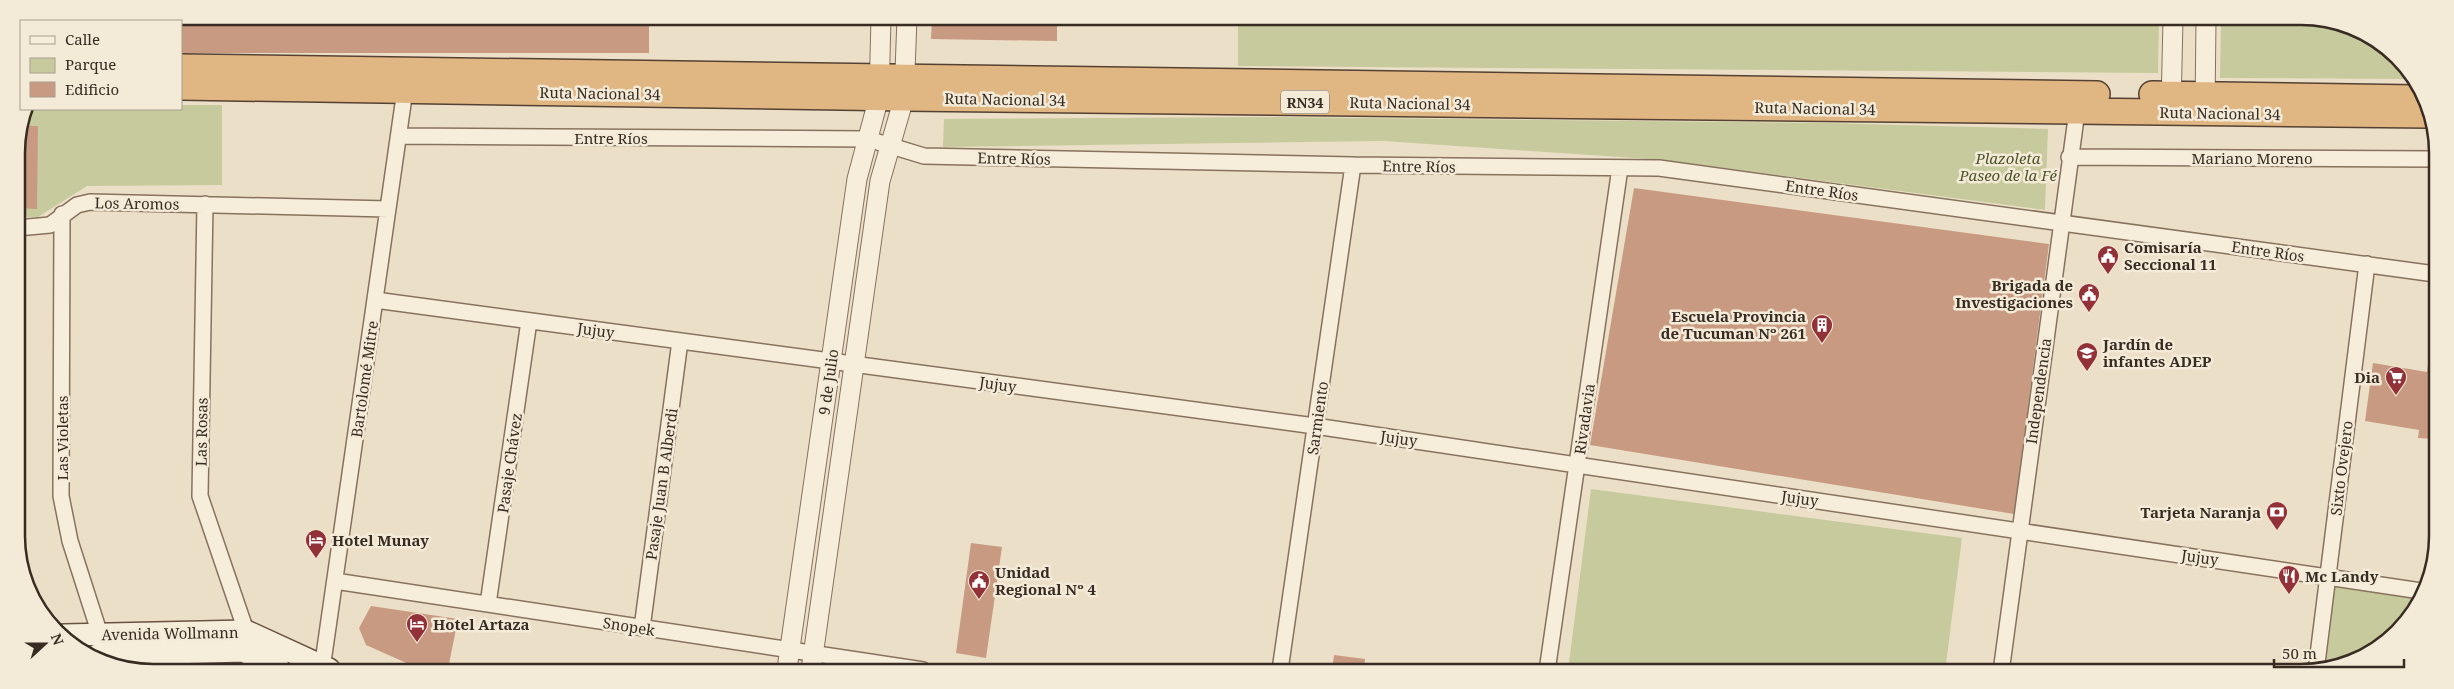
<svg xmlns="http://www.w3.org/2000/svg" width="2454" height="689" font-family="'Noto Serif',serif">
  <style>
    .green { fill: #c7ca9d }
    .building { fill: #c89a81 }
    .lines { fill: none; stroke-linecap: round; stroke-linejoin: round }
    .minor-casing { stroke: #87725e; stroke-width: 18 }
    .tertiary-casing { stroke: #87725e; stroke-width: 21 }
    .secondary-casing { stroke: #695341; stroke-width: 24 }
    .trunk-casing { stroke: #554132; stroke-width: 28 }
    .minor { stroke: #f7eddb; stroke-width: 15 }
    .tertiary { stroke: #f7eddb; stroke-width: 19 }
    .secondary { stroke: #f7eddb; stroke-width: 21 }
    .trunk { stroke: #e0b682; stroke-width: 25 }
    .labels { text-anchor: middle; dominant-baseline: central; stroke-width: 5; stroke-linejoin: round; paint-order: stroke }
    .shield { fill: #f4ead8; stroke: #706458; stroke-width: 1 }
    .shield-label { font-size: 14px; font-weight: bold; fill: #382b21 }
    .street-label { font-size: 15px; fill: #382b21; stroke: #f4ead8 }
    .park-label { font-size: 15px; font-style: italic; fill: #4b5429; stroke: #f4ead8 }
    .poi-label { font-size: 15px; font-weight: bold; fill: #382b21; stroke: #f4ead8; text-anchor: start }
    .rim { fill: none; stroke: #382b21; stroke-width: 2.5 }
  </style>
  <rect width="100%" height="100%" fill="#ecdfc8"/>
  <path class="green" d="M 1238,19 L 2159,20 L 2158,73 L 1238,66 Z
    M 2221,21 L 2336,21 L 2398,56 L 2410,79 L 2220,78 Z
    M 181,105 L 222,105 L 222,185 L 87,186 L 38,217 L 17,217 L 17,144 L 25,109 L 181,109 Z
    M 1266,117 L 1827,123 L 2048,129 L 2045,210 L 1664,160 L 1384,141 L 943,147 L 944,119 Z
    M 1591,489 L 1962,538 L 1945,672 L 1568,671 Z
    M 2328,576 L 2421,591 L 2391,639 L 2353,662 L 2316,671 Z"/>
  <path class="building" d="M 153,16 L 649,17 L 649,53 L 181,53 L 181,21 L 132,21 Z
    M 932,18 L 1057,18 L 1057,41 L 931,39 Z
    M 21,126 L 38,126 L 37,209 L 17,208 L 17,144 Z
    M 1634,188 L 2049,244 L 2014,514 L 1590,445 Z
    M 2433,328 L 2434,439 L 2418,438 L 2419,430 L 2365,421 L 2373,363 L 2427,372 Z
    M 971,543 L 1002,547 L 986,658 L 956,653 Z
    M 371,606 L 458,619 L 448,669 L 420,669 L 366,645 L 359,628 Z
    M 1334,655 L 1365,659 L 1364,671 L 1332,671 Z"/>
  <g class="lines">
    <g class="minor-casing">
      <path id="minor" d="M 399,136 L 868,139 L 924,156 L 1353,165 L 1659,168 L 2435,274
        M 2069,157 L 2435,159
        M 205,204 L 200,496 L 246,631 L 245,640
        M 62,214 L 61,496 L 70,541 L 103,644
        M 17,228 L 50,225 L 77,205 L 90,202 L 388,209
        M 375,300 L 1315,426 L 2421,591
        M 335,581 L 923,670
        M 488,604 L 529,321
        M 642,628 L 680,341
        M 322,669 L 405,90
        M 1280,670 L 1353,165
        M 1547,671 L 1620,168
        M 2316,671 L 2367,264
        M 2001,672 L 2077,111"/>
    </g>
    <g class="tertiary-casing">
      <path id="tertiary" d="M 2171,107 L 2173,20
        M 2205,107 L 2206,21
        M 787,669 L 857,179 L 879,97 L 881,18
        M 811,670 L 880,181 L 904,98 L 907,18"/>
    </g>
    <g class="secondary-casing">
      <path id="secondary" d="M 64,635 L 246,631 L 329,669
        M 97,655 L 243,651 L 279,668"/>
    </g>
    <g class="trunk-casing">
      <path id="trunk" d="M 181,67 L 2097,94
        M 181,87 L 904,98 L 2429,115
        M 2152,94 L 2417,98"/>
    </g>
    <use href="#minor" class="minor"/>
    <use href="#tertiary" class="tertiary"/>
    <use href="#secondary" class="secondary"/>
    <use href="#trunk" class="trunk"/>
  </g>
  <defs>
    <g id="civic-pin" transform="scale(1.125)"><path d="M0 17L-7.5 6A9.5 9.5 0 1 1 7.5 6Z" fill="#923238" stroke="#f4ead8"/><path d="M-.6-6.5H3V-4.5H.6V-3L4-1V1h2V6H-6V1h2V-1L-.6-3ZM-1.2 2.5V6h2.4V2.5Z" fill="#fff"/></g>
    <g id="building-pin" transform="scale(1.125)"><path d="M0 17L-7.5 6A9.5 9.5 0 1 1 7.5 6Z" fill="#923238" stroke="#f4ead8"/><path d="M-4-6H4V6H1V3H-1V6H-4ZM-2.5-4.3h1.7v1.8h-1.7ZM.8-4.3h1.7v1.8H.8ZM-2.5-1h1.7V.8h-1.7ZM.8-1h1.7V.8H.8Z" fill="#fff"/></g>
    <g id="school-pin" transform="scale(1.125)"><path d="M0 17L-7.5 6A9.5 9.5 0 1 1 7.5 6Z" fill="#923238" stroke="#f4ead8"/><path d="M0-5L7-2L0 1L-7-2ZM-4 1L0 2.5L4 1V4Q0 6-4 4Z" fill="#fff"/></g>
    <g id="supermarket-pin" transform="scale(1.125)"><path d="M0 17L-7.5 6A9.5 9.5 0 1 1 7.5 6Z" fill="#923238" stroke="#f4ead8"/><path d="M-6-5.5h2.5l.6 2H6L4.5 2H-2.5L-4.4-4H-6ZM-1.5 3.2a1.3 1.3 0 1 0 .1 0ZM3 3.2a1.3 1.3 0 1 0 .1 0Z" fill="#fff"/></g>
    <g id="bank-pin" transform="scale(1.125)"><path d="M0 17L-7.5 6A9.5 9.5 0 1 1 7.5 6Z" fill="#923238" stroke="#f4ead8"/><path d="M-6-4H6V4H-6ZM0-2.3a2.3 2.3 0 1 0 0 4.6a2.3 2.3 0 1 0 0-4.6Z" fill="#fff"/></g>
    <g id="hotel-pin" transform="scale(1.125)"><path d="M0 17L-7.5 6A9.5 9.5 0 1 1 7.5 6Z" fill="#923238" stroke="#f4ead8"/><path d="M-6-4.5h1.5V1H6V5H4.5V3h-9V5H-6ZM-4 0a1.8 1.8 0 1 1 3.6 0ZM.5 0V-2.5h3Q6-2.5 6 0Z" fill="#fff"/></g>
    <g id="restaurant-pin" transform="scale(1.125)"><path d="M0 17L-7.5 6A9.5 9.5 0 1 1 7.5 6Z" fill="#923238" stroke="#f4ead8"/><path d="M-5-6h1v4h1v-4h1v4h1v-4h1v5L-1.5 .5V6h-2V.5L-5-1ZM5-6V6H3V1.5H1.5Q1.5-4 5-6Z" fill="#fff"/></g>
  </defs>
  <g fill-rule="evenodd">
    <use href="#civic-pin" x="2108" y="256"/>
    <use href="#civic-pin" x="2089" y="294"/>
    <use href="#building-pin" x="1822" y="325"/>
    <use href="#school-pin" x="2087" y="353"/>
    <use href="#supermarket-pin" x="2396" y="377"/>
    <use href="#bank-pin" x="2277" y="512"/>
    <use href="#hotel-pin" x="316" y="540"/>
    <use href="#restaurant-pin" x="2289" y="576"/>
    <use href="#civic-pin" x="979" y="581"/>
    <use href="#hotel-pin" x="417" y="624"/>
  </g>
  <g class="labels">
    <rect class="shield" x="1281" y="90.5" width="48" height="23" rx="4"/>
    <g class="shield-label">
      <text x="1305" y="102">RN34</text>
    </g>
    <g class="street-label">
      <text transform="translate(600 93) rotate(1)">Ruta Nacional 34</text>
      <text transform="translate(1005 99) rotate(1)">Ruta Nacional 34</text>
      <text transform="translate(1410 103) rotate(1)">Ruta Nacional 34</text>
      <text transform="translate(1815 108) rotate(1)">Ruta Nacional 34</text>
      <text transform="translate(2220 113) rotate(1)">Ruta Nacional 34</text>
      <text x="611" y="138">Entre Ríos</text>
      <text transform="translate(1014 158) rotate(1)">Entre Ríos</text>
      <text x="2252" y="158">Mariano Moreno</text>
      <text transform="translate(1419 166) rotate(1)">Entre Ríos</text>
      <text transform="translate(1822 190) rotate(8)">Entre Ríos</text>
      <text transform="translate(137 203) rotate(1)">Los Aromos</text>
      <text transform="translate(2268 251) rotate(8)">Entre Ríos</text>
      <text transform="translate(596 330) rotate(8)">Jujuy</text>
      <text transform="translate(364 379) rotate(-82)">Bartolomé Mitre</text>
      <text transform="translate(828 382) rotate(-82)">9 de Julio</text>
      <text transform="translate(998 384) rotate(8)">Jujuy</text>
      <text transform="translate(2038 391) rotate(-82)">Independencia</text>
      <text transform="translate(1317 418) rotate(-82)">Sarmiento</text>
      <text transform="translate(1584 419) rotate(-82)">Rivadavia</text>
      <text transform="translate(201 432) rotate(-89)">Las Rosas</text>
      <text transform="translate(62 438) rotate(-90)">Las Violetas</text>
      <text transform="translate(1399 438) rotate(8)">Jujuy</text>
      <text transform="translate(509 463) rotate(-82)">Pasaje Chávez</text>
      <text transform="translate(2341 468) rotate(-83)">Sixto Ovejero</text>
      <text transform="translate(661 484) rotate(-82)">Pasaje Juan B Alberdi</text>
      <text transform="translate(1800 498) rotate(8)">Jujuy</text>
      <text transform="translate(2200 557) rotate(8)">Jujuy</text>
      <text transform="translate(629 626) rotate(9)">Snopek</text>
      <text transform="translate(170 633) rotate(-1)">Avenida Wollmann</text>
    </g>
    <g class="park-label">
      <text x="2008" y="158">Plazoleta<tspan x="2008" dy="17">Paseo de la Fé</tspan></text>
    </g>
    <g class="poi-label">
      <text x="2124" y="247">Comisaría<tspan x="2124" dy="17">Seccional 11</tspan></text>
      <text x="2073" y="285" text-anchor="end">Brigada de<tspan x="2073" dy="17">Investigaciones</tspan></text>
      <text x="1806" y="316" text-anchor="end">Escuela Provincia<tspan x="1806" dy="17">de Tucuman Nº 261</tspan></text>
      <text x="2103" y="344">Jardín de<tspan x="2103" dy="17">infantes ADEP</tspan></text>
      <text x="2380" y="377" text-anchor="end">Dia</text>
      <text x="2261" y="512" text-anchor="end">Tarjeta Naranja</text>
      <text x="332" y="540">Hotel Munay</text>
      <text x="995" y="572">Unidad<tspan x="995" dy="17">Regional Nº 4</tspan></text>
      <text x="2305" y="576">Mc Landy</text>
      <text x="433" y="624">Hotel Artaza</text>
    </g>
  </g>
  <path d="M0 0H2454V689H0ZM153 25H2301A128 128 0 0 1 2429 153V536A128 128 0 0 1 2301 664H153A128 128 0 0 1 25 536V153A128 128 0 0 1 153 25Z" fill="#f4ead8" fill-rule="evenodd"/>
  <path class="rim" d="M153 25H2301A128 128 0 0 1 2429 153V536A128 128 0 0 1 2301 664H153A128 128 0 0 1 25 536V153A128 128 0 0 1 153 25Z"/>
  <rect x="20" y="20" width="162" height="90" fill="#f4ead8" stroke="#a99e8f"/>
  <rect x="30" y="36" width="25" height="8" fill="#f7eddb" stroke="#a99e8f"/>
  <text x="65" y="45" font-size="15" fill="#382b21">Calle</text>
  <rect x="30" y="58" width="25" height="15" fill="#c7ca9d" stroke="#a99e8f"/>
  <text x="65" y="70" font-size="15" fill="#382b21">Parque</text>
  <rect x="30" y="82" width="25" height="15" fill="#c89a81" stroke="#a99e8f"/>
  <text x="65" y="95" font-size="15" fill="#382b21">Edificio</text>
  <g transform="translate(45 644) rotate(69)" stroke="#f4ead8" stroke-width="4" paint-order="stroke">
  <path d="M0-4L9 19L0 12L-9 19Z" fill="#382b21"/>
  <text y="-8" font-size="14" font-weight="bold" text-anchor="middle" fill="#382b21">N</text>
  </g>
  <path d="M2274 659v8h130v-8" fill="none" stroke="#382b21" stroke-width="2.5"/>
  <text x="2282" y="659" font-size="15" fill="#382b21" stroke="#f4ead8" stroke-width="4" paint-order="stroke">50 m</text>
</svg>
